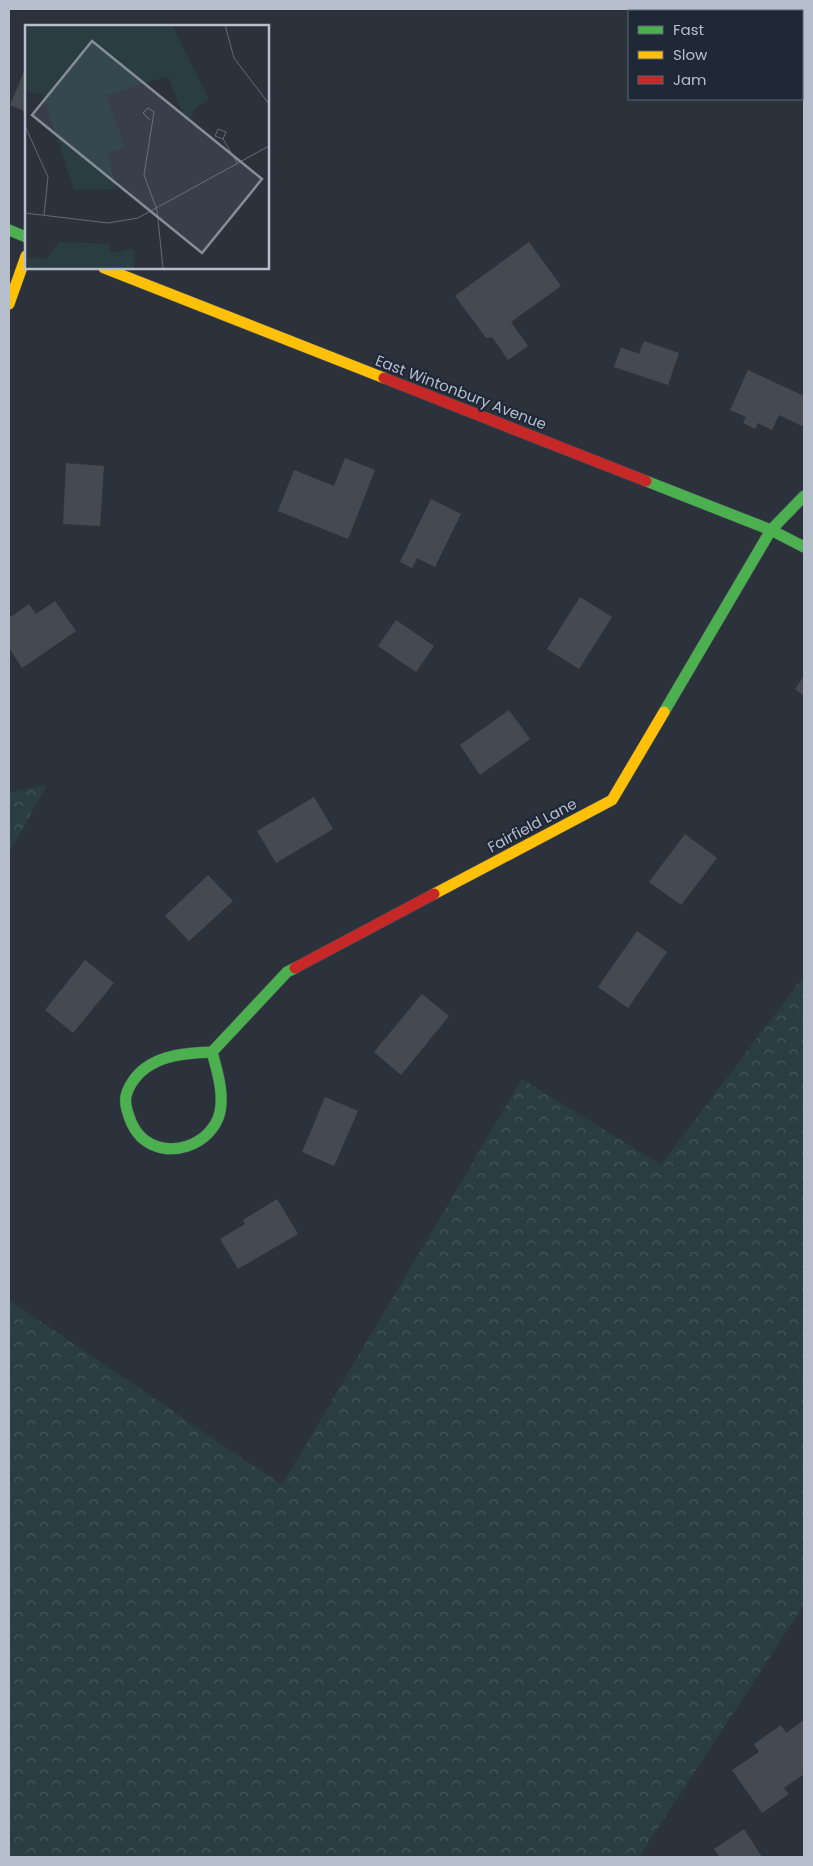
<svg xmlns="http://www.w3.org/2000/svg" width="813" height="1866" font-family="Poppins,sans-serif">
  <style>
    .forest { fill: url(#forest-crowns) }
    .building { fill: #454a52 }
    .lines { fill: none; stroke-linecap: round; stroke-linejoin: round }
    .fast-casing { stroke: #484d54; stroke-width: 12 }
    .slow-casing { stroke: #484d54; stroke-width: 12 }
    .jam-casing { stroke: #484d54; stroke-width: 12 }
    .fast { stroke: #4caf50; stroke-width: 11 }
    .slow { stroke: #ffc107; stroke-width: 11 }
    .jam { stroke: #c62828; stroke-width: 11 }
    .labels { text-anchor: middle; dominant-baseline: central; stroke-width: 4.5; stroke-linejoin: round; paint-order: stroke }
    .street-label { font-size: 15px; fill: #b7becb; stroke: #1f2837 }
    .inset-road { fill: none; stroke: #646a75; stroke-width: 1 }
    .view { fill: #868d99; fill-opacity: 0.15; stroke: #868d99; stroke-width: 2.5 }
    .inset-edge { fill: none; stroke: #b7becb; stroke-width: 2.5 }
  </style>
  <defs>
    <pattern id="forest-crowns" width="20" height="18" patternUnits="userSpaceOnUse" patternTransform="scale(1.25)"><rect width="20" height="18" fill="#293d42"/><path d="M2 6a3 3 0 1 1 6 0M12 15a3 3 0 1 1 6 0" fill="none" stroke="#46575c"/></pattern>
  </defs>
  <rect width="100%" height="100%" fill="#2c323c"/>
  <path class="forest" d="M 47,785 L 9,853 L 9,792 Z
    M 804,976 L 804,1605 L 639,1857 L 9,1857 L 9,1300 L 282,1485 L 522,1079 L 661,1165 Z"/>
  <path class="building" d="M 26,67 L 26,112 L 10,105 Z
    M 529,242 L 561,286 L 511,322 L 528,346 L 508,360 L 492,337 L 486,338 L 455,296 Z
    M 644,341 L 679,353 L 668,385 L 614,367 L 621,347 L 639,354 Z
    M 748,370 L 804,396 L 804,427 L 779,415 L 772,430 L 758,423 L 755,429 L 743,423 L 746,417 L 730,410 Z
    M 345,458 L 375,470 L 348,539 L 278,511 L 294,470 L 334,486 Z
    M 66,463 L 104,466 L 100,526 L 63,524 Z
    M 431,499 L 461,514 L 435,567 L 417,558 L 412,568 L 400,562 Z
    M 580,597 L 612,617 L 579,669 L 547,649 Z
    M 55,601 L 76,631 L 22,668 L 9,648 L 9,618 L 29,604 L 36,614 Z
    M 396,620 L 434,646 L 416,672 L 378,646 Z
    M 804,676 L 804,696 L 795,689 Z
    M 509,710 L 530,739 L 480,775 L 460,745 Z
    M 314,797 L 333,829 L 276,863 L 257,831 Z
    M 685,834 L 717,858 L 681,905 L 649,882 Z
    M 208,875 L 233,901 L 189,941 L 165,916 Z
    M 637,931 L 667,952 L 628,1008 L 598,987 Z
    M 85,960 L 114,983 L 73,1033 L 45,1010 Z
    M 422,994 L 449,1016 L 401,1075 L 374,1052 Z
    M 325,1097 L 358,1111 L 334,1166 L 302,1152 Z
    M 277,1199 L 298,1234 L 238,1269 L 220,1239 L 245,1224 L 243,1220 Z
    M 804,1720 L 804,1774 L 784,1788 L 789,1794 L 762,1813 L 732,1770 L 759,1752 L 754,1744 L 781,1725 L 786,1733 Z
    M 744,1829 L 762,1857 L 720,1857 L 714,1849 Z"/>
  <g class="lines">
    <g class="fast-casing">
      <path id="fast" d="M 9,230 L 26,237
        M 646,481 L 771,530 L 804,547
        M 664,712 L 771,530 L 804,496
        M 212,1052 C 217,1071 224,1092 220,1112 C 212,1146 166,1161 141,1137 C 133,1129 130,1120 127,1110 C 124,1099 126,1093 131,1084 C 148,1056 181,1053 212,1052 L 287,972 L 295,968"/>
    </g>
    <g class="slow-casing">
      <path id="slow" d="M 104,268 L 384,378
        M 9,304 L 26,256
        M 434,894 L 612,800 L 664,712"/>
    </g>
    <g class="jam-casing">
      <path id="jam" d="M 384,378 L 646,481
        M 295,968 L 434,894"/>
    </g>
    <use href="#fast" class="fast"/>
    <use href="#slow" class="slow"/>
    <use href="#jam" class="jam"/>
  </g>
  <g class="labels">
    <g class="street-label">
      <text transform="translate(461 392) rotate(21)">East Wintonbury Avenue</text>
      <text transform="translate(532 825) rotate(-28)">Fairfield Lane</text>
    </g>
  </g>
  <g transform="translate(25 25)">
    <rect width="244" height="244" fill="#2c323c"/>
    <path d="M 0,0 L 147,0 L 184,74 L 170,84 L 162,100 L 143,51 L 81,70 L 100,122 L 82,128 L 91,164 L 49,165 L 18,69 L 0,66 ZM 34,217 L 84,219 L 85,228 L 108,224 L 110,243 L 3,243 L 2,232 L 21,234 Z" fill="#293d42"/>
    <path class="inset-road" d="M 200,0 L 209,33 L 244,79M 125,95 L 118,88 L 123,83 L 129,87 L 119,150 L 132,185 L 138,243M 0,101 L 23,152 L 19,190M 198,114 L 201,107 L 193,104 L 190,111 L 198,114 L 212,138M 0,188 L 83,198 L 113,193 L 244,121"/>
    <path class="view" d="M 67,16 L 237,154 L 177,228 L 7,90 Z"/>
    <rect width="244" height="244" class="inset-edge"/>
  </g>
  <rect width="813" height="1866" fill="none" stroke="#b7becb" stroke-width="20"/>
  <rect x="628" y="10" width="175" height="90" fill="#1f2837" stroke="#5c6472"/>
  <rect x="638" y="26" width="25" height="8" fill="#4caf50" stroke="#5c6472"/>
  <text x="673" y="35" font-size="15" fill="#b7becb">Fast</text>
  <rect x="638" y="51" width="25" height="8" fill="#ffc107" stroke="#5c6472"/>
  <text x="673" y="60" font-size="15" fill="#b7becb">Slow</text>
  <rect x="638" y="76" width="25" height="8" fill="#c62828" stroke="#5c6472"/>
  <text x="673" y="85" font-size="15" fill="#b7becb">Jam</text>
</svg>
